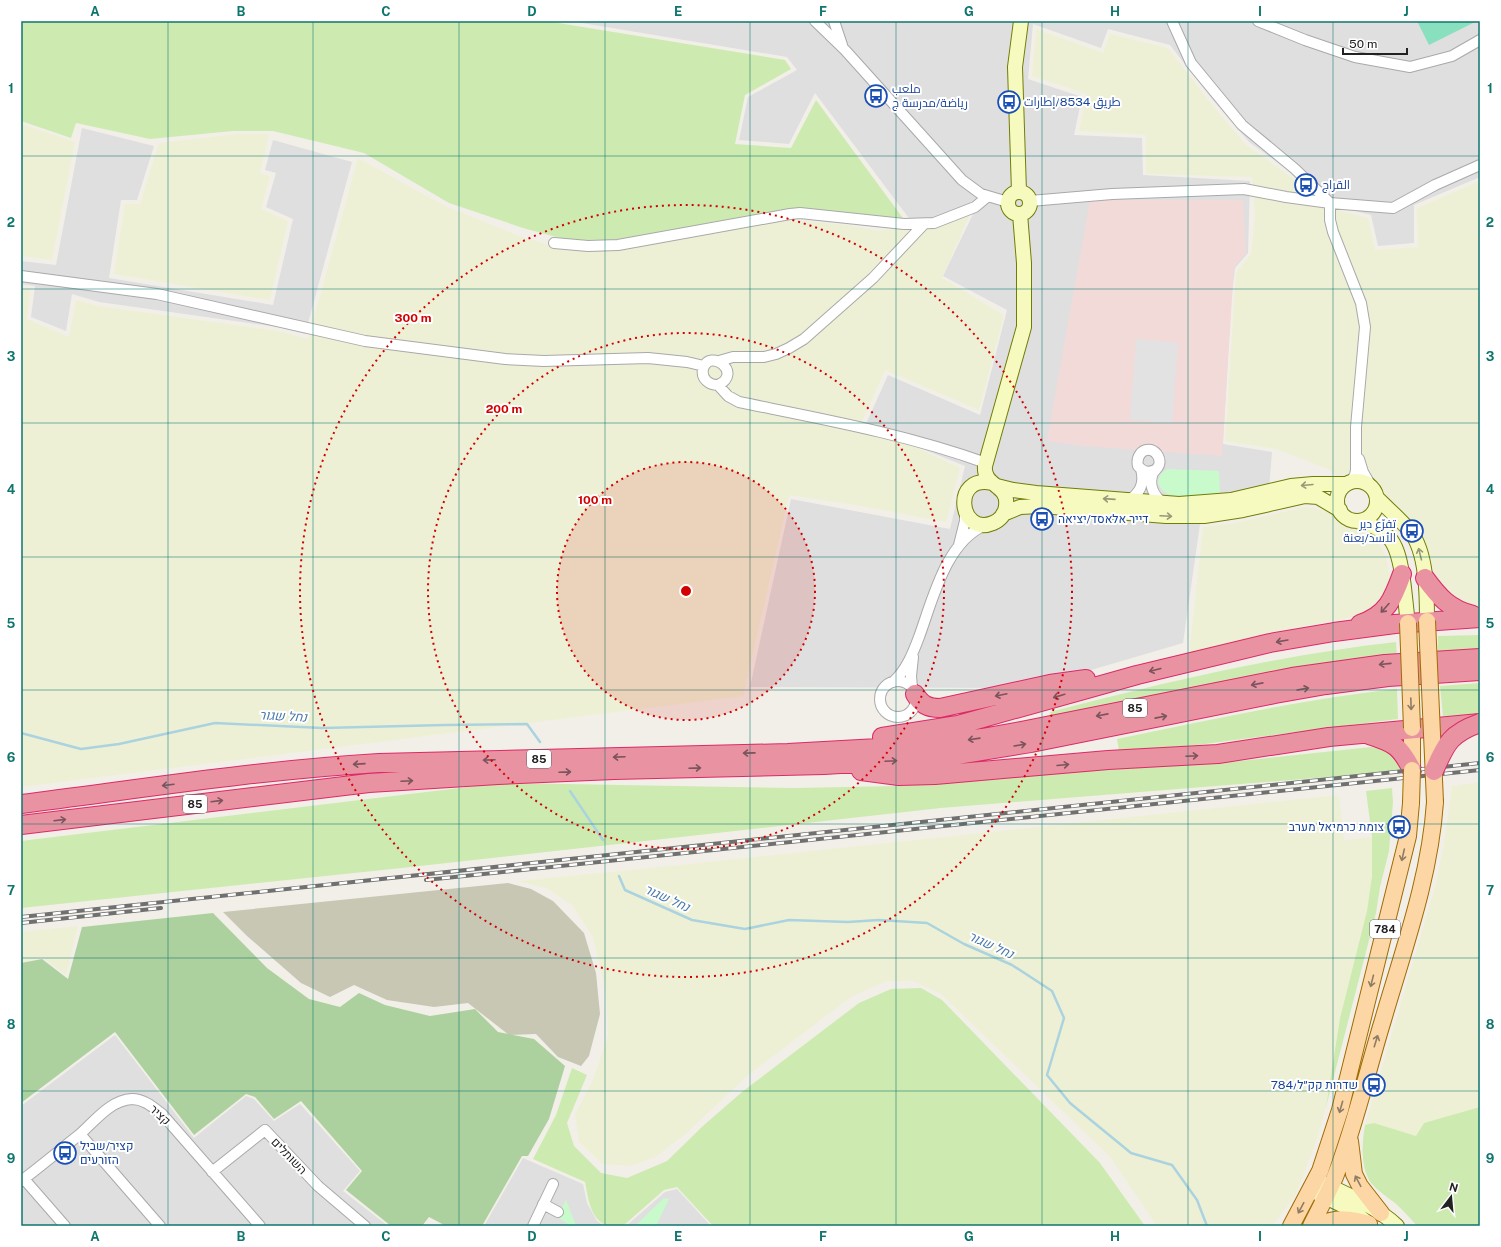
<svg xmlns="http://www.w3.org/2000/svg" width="1501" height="1247" font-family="'Public Sans',Cairo,Heebo,sans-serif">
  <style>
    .residential { fill: #e0dfdf }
    .commercial { fill: #f2dad9 }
    .construction { fill: #c7c7b4 }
    .farmland { fill: #eef0d5 }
    .grass { fill: #cdebb0 }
    .forest { fill: #add19e }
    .park { fill: #c8facc }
    .pitch { fill: #88e0be }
    .parking { fill: #e2e2e2 }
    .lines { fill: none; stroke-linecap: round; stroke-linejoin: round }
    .stream { stroke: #aad3df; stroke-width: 2.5 }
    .street-casing { stroke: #a9a9a9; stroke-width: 12 }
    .secondary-casing { stroke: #707d05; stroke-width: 16 }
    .primary-casing { stroke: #a06b00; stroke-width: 18 }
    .highway-casing { stroke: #dc2a67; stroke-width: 20 }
    .street { stroke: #fff; stroke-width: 10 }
    .secondary { stroke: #f7fabf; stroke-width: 14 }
    .primary { stroke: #fcd6a4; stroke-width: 16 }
    .highway { stroke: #e892a2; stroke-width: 18 }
    .rail-casing { stroke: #707070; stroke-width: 4 }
    .rail { stroke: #fff; stroke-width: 2.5; stroke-dasharray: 8; stroke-linecap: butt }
    .primary-bridge-casing { stroke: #a06b00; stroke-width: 18; stroke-linecap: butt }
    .highway-bridge-casing { stroke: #dc2a67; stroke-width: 20; stroke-linecap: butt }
    .primary-bridge { stroke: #fcd6a4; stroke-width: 16 }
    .highway-bridge { stroke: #e892a2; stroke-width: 18 }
    .oneway { stroke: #979978 }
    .oneway2 { stroke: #7b545c }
    .oneway3 { stroke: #8f7c63 }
    .grid { fill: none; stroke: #0f766e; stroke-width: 1; stroke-opacity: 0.55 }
    .ring { fill: none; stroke: #d40000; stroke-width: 2; stroke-dasharray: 2 4 }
    .labels { text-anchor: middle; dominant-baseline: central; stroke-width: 4; stroke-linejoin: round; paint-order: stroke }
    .shield { fill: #fff; stroke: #646464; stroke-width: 1 }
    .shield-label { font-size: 11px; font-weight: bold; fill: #222 }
    .transit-label { font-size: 12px; fill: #164399; stroke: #fff; text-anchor: start }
    .street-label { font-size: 12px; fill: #222; stroke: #fff }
    .water-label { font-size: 13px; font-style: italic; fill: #4a7aab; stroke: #fff }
    .centre { fill: #d40000; stroke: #fff; stroke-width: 2 }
    .ring-label { font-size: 12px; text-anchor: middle; font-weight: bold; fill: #d40000; stroke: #fff; stroke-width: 4; stroke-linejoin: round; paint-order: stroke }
    .neatline { fill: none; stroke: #0f766e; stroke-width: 1.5 }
    .grid-label { font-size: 13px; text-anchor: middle; font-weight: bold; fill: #0f766e }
  </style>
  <rect width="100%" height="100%" fill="#f2efe9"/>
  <path class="residential" d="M 570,21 L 1480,21 L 1480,177 L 1414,205 L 1414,243 L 1378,246 L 1371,215 L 1339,207 L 1249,142 L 1211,98 L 1170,45 L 1108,29 L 1101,48 L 1033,24 L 1028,79 L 1082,97 L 1074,135 L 1142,138 L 1143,175 L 1250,181 L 1248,253 L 1235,268 L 1231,302 L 1223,444 L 1272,452 L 1267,513 L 1200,524 L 1183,643 L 1030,688 L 750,687 L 791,499 L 950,529 L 965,466 L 865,426 L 888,375 L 980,415 L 1007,310 L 943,276 L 975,210 L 914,225 L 815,93 L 789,144 L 739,140 L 748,97 L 797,70 L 787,57 Z
    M 82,128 L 154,146 L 137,200 L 121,200 L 109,278 L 273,305 L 293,219 L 266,207 L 276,173 L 265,170 L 273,140 L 352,162 L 305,334 L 278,327 L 99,302 L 72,294 L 66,331 L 31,317 L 35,286 L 21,284 L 21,261 L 56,265 Z
    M 115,1035 L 194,1138 L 246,1096 L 254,1099 L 274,1121 L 300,1104 L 360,1171 L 343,1191 L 388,1226 L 21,1226 L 21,1106 Z
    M 523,1158 L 583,1184 L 587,1203 L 597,1221 L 605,1226 L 484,1226 Z
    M 677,1189 L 711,1226 L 626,1226 L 665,1192 Z"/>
  <path class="commercial" d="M 1090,200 L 1243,200 L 1246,253 L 1234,267 L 1222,456 L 1082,446 L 1047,441 Z"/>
  <path class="construction" d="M 508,883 L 531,889 L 553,901 L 584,933 L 596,973 L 600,1014 L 589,1056 L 581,1066 L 558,1057 L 536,1034 L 509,1035 L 468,1003 L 434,1007 L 387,1000 L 354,985 L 330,997 L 301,983 L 247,936 L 223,912 Z"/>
  <path class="farmland" d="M 1036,29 L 1103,53 L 1110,34 L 1168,48 L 1208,100 L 1246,145 L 1337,210 L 1368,218 L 1375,250 L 1418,247 L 1417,208 L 1480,181 L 1480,609 L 1473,608 L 1455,600 L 1440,587 L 1372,485 L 1364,481 L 1342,480 L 1328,469 L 1276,449 L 1225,441 L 1236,273 L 1251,254 L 1255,216 L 1252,177 L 1146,174 L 1146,135 L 1079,131 L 1087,94 L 1032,76 Z
    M 21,124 L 75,142 L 52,260 L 21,256 L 21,212 L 24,202 L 21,201 Z
    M 237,134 L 269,134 L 260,173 L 270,176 L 261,209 L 288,221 L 270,300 L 114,274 L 125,204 L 140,204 L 159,143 Z
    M 358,158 L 445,206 L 519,236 L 557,247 L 777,219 L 848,225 L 879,231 L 907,227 L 971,212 L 942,278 L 1004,315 L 979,410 L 885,370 L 862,422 L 960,468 L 946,522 L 861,506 L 789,495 L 743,696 L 21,787 L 21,289 L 30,290 L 27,319 L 69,337 L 76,300 L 98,306 L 277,331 L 308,339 Z
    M 1305,507 L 1328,511 L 1335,514 L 1339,520 L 1352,527 L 1364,526 L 1378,541 L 1386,557 L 1390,576 L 1387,591 L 1379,604 L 1364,615 L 1268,633 L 1189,656 L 1203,527 L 1235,523 Z
    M 1480,782 L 1480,1107 L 1457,1114 L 1416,1136 L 1374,1123 L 1365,1125 L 1435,887 L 1443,849 L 1452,786 Z
    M 1339,795 L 1344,840 L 1372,837 L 1372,876 L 1367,911 L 1340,1018 L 1326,1107 L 1315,1145 L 1295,1196 L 1272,1226 L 1157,1226 L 1110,1157 L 941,994 L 913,981 L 887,981 L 851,997 L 747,1076 L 687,1133 L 654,1158 L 629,1166 L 603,1164 L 579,1142 L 575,1114 L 593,1080 L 608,1035 L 606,992 L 593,937 L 572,905 L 546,888 L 517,881 L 670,866 Z
    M 78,926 L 66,975 L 42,957 L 21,963 L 21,932 Z"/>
  <path class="grass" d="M 21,21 L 546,21 L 785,60 L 791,69 L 745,95 L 735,144 L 791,148 L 816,100 L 905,221 L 779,215 L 616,242 L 564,239 L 523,228 L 449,203 L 364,153 L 273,131 L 233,131 L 150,139 L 76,123 L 71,138 L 21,121 Z
    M 1480,635 L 1480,652 L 1438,654 L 1438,636 Z
    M 1396,642 L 1397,656 L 1054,722 L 1050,712 C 1163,683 1279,655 1396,642 Z
    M 1480,683 L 1480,714 L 1443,716 L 1440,686 Z
    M 1397,689 L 1398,719 L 1197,745 L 1119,751 L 1117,739 C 1210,720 1303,699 1397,689 Z
    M 1371,747 C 1387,748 1396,757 1403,771 L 941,808 L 402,868 L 21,908 L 21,841 L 501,783 L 794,788 L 898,786 L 1073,769 L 1212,764 Z
    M 1392,788 L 1393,802 L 1389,851 L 1380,887 L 1376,913 L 1326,1107 L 1340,1018 L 1367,911 L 1372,876 L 1372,837 L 1366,791 Z
    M 921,988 L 942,1000 L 1100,1163 L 1145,1226 L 713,1226 L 677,1187 L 664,1190 L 623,1226 C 619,1226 614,1227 610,1226 C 591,1223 588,1198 585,1182 L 533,1159 L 556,1115 L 572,1068 L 587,1075 L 567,1123 L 574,1146 L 601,1173 L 627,1178 L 667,1161 L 704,1125 L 742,1092 L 859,1003 L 891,989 Z
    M 1480,1107 L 1480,1226 L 1417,1226 C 1410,1218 1403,1210 1395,1203 C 1387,1197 1378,1191 1371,1183 C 1360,1167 1362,1143 1365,1125 L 1374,1123 L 1416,1136 L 1424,1123 Z"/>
  <path class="forest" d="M 213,913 L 267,968 L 309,999 L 340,1007 L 359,993 L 385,1005 L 430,1016 L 475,1009 L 498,1032 L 534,1039 L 565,1066 L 549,1119 L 528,1156 L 522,1156 L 482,1226 L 446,1226 L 429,1217 L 422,1226 L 391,1226 L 346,1190 L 362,1171 L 301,1101 L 274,1119 L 255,1097 L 246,1094 L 194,1135 L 115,1032 L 21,1103 L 21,963 L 42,959 L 68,979 L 82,927 Z"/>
  <path class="park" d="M 1168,469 L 1219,471 L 1220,493 C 1200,495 1168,506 1158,483 C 1159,476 1161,472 1168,469 Z
    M 664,1198 L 669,1199 L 656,1226 L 635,1226 Z
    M 566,1200 L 576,1226 L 567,1226 L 568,1224 L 557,1217 Z"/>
  <path class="pitch" d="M 1417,21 L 1477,21 L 1429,45 Z"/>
  <path class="parking" d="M 1136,339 L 1178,343 L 1172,423 L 1130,420 Z"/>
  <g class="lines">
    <path class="stream" d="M 21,733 L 81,749 L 119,744 L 215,723 L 322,728 L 445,725 L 527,724 L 540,742
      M 570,791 L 603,840
      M 619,876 L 625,890 L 692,920 L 745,929 L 789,920 L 848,922 L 879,920 L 927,923 L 964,944 L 1012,965 L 1052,991 L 1064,1018 L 1047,1075 L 1070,1103 L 1131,1153 L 1172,1165 L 1197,1200 L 1207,1226"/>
    <g class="street-casing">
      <path id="street" d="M 815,21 L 845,50 L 962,180 L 981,194 L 1008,202
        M 834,21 L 842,45
        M 1172,21 L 1191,63 L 1242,125 L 1295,169 L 1330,203 L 1393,208 L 1435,185 L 1480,165
        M 1258,21 L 1305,40 L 1355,57 L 1410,67 L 1452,56 L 1480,40
        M 1030,201 L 1112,194 L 1244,189 L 1286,197 L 1330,203 L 1330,220 L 1333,232 L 1361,303 L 1365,327 L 1356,427 L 1356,470 L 1355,475 L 1350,483
        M 554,243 L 588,246 L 618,245 L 790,214 L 800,213 L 904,224 L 934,223 L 975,207 L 987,197
        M 21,276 L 157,294 L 365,341 L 505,359 L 544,361 L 648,358 L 687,362 L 704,366
        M 719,361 L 733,357 L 764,357 L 776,354 L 789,348 L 804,339 L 873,278 L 924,224
        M 718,385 C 744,373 709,347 703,369 C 701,379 709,385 718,385 L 728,396 L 739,402 C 822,419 906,434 986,463
        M 1359,459 L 1363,472 L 1371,486
        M 1155,470 C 1148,473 1143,472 1138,466 C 1136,458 1141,448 1151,450 C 1157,452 1161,459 1159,465 C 1158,468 1155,470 1153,473 C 1148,485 1154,496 1163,503
        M 1128,501 C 1140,493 1145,484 1141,469
        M 959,545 L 965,521 L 965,512
        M880 699a18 18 0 1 1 36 0a18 18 0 1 1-36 0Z
        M 893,682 C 906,671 913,653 919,637 C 932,602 946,540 986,525
        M 912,688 L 911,676 L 913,657
        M 80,1134 L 160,1226
        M 212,1172 L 265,1130 L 318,1186 L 365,1226
        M 24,1179 L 65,1226
        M 21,1181 C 41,1166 60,1150 79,1135 C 94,1122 110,1100 132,1099 C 144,1099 153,1107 162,1114 L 260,1226
        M 543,1204 L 558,1212
        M 533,1226 L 553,1184"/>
    </g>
    <g class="secondary-casing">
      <path id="secondary" d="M1008 203a11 11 0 1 1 22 0a11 11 0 1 1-22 0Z
        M 1019,192 L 1015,67 L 1021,21
        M1337 501a20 20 0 1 1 40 0a20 20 0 1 1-40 0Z
        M 992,483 C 951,474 959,537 993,523 C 1000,520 1005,514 1006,506 C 1009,484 983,487 985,466 L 1024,327 L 1024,263 L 1020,214
        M 997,486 L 1013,490 L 1036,493 L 1179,504 L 1231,500 L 1291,486 L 1313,484 L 1346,484
        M 1377,498 C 1388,509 1400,519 1410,531 C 1427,552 1427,595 1427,621
        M 1003,514 L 1020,507 L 1041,506 L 1166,516 L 1204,516 L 1243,510 L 1305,496 L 1318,497 L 1340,510
        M 1356,521 C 1393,529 1398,546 1403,580 C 1405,594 1406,609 1408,623
        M 1316,1180 C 1342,1192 1376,1206 1397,1226
        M 1315,1192 L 1350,1209 L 1369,1224"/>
    </g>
    <g class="primary-casing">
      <path id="primary" d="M 1412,728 L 1412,770
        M 1350,1141 L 1354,1174 L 1360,1186 L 1381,1213
        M 1291,1226 L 1320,1171 L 1340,1110 L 1408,836 L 1411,803
        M 1311,1226 C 1319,1210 1328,1193 1335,1177 C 1355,1126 1367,1072 1383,1020 C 1404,948 1430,877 1435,802
        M 1319,1226 C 1335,1216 1352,1219 1369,1224"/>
    </g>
    <g class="highway-casing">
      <path id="highway" d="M 1425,578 C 1439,597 1449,609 1473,615
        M 1360,624 C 1387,615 1393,599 1402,574
        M 915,694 C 921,704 927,708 940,708 L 1050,684 L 1086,679
        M 1369,735 C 1394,743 1400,746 1412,770
        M 882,737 L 958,725 L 1137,675 L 1270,643 L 1334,632 L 1395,624 L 1480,618
        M 861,771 L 899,776 L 935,775 L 1108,760 L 1218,754 L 1329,737 L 1480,723
        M 21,804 C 140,789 259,770 379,763 L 788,753 L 914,746 L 982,738 L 1021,731 L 1292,677 L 1385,664 L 1480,658
        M 21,825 L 369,783 L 498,775 L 614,770 L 824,765 L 939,758 L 1031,743 L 1275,694 L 1326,685 L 1388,677 L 1480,671"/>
    </g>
    <use href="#street" class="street"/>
    <use href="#secondary" class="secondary"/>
    <use href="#primary" class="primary"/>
    <use href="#highway" class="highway"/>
    <g class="rail-casing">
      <path id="rail" d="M 426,880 L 1480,770
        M 21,917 L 1480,763
        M 21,923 L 161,908"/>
    </g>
    <use href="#rail" class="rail"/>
    <g class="primary-bridge-casing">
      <path id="primary-bridge" d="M 1427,621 L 1435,802
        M 1408,623 L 1412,728
        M 1411,803 L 1412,770"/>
    </g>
    <g class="highway-bridge-casing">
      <path id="highway-bridge" d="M 1434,771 C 1446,743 1451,733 1480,723"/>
    </g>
    <use href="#primary-bridge" class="primary-bridge"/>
    <use href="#highway-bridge" class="highway-bridge"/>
  </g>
  <defs><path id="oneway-shaft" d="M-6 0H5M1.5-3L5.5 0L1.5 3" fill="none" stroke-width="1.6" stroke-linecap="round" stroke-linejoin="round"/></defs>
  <g class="oneway">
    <use href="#oneway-shaft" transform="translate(1307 485) rotate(175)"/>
    <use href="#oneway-shaft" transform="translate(1109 499) rotate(-176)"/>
    <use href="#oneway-shaft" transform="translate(1166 516) rotate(3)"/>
    <use href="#oneway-shaft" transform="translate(1420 554) rotate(-104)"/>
  </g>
  <g class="oneway2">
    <use href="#oneway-shaft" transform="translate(1385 608) rotate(132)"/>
    <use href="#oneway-shaft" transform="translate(1282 641) rotate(170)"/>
    <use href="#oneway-shaft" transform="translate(1385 664) rotate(174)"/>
    <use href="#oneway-shaft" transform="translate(1155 670) rotate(166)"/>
    <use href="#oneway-shaft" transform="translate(1257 684) rotate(169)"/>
    <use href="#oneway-shaft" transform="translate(1303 689) rotate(-10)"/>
    <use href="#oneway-shaft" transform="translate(1001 695) rotate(168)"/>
    <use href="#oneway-shaft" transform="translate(1059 696) rotate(164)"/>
    <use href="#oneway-shaft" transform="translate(1102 715) rotate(169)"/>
    <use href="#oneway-shaft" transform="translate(1161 717) rotate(-11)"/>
    <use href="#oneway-shaft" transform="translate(974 739) rotate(172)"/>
    <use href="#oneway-shaft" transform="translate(1020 745) rotate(-10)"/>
    <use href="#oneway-shaft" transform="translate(749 753) rotate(179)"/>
    <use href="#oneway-shaft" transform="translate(1192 756) rotate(-3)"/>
    <use href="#oneway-shaft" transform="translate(619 757) rotate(178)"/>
    <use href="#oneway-shaft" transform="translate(489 760) rotate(178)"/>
    <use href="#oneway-shaft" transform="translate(891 761) rotate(-3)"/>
    <use href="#oneway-shaft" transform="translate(359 764) rotate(176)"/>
    <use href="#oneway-shaft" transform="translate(1063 765) rotate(-5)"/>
    <use href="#oneway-shaft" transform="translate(695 768) rotate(-2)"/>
    <use href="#oneway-shaft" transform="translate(565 772) rotate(-2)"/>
    <use href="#oneway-shaft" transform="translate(407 781) rotate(-3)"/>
    <use href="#oneway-shaft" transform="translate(168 785) rotate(173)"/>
    <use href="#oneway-shaft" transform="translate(217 801) rotate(-7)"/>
    <use href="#oneway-shaft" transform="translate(60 820) rotate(-7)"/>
  </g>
  <g class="oneway3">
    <use href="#oneway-shaft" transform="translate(1411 704) rotate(88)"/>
    <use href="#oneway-shaft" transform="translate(1403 855) rotate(103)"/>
    <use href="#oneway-shaft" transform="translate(1372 981) rotate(104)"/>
    <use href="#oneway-shaft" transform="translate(1376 1041) rotate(-73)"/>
    <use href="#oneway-shaft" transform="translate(1341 1107) rotate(106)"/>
    <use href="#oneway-shaft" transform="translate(1358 1181) rotate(-118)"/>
    <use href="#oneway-shaft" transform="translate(1301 1208) rotate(118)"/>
  </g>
  <path class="grid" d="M 168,21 L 168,1226M 313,21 L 313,1226M 459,21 L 459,1226M 605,21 L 605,1226M 750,21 L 750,1226M 896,21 L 896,1226M 1042,21 L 1042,1226M 1188,21 L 1188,1226M 1333,21 L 1333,1226M 21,156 L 1480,156M 21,289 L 1480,289M 21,423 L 1480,423M 21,557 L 1480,557M 21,690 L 1480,690M 21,824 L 1480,824M 21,958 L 1480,958M 21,1091 L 1480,1091"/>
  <circle cx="686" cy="591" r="129" fill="#d40000" fill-opacity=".12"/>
  <g class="ring">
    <circle cx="686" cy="591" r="129"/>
    <circle cx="686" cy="591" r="258"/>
    <circle cx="686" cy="591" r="386"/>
  </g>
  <defs>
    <g id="bus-ring" transform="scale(1.15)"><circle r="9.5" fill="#fff" stroke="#1a4fb4" stroke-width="1.5"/><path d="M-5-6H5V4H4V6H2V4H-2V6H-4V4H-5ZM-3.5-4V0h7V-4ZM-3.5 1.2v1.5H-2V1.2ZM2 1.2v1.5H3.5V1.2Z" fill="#1a4fb4"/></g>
  </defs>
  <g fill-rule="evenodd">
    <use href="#bus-ring" x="876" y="96"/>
    <use href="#bus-ring" x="1009" y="102"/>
    <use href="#bus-ring" x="1306" y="185"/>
    <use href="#bus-ring" x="1042" y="519"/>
    <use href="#bus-ring" x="1412" y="531"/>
    <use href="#bus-ring" x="1399" y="827"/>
    <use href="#bus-ring" x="1374" y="1085"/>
    <use href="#bus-ring" x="65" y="1153"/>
  </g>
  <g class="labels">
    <g class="shield">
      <rect x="1123" y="699" width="24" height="18" rx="3"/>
      <rect x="527" y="750" width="24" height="18" rx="3"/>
      <rect x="183" y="795" width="24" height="18" rx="3"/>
      <rect x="1370" y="920" width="30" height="18" rx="3"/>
    </g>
    <g class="shield-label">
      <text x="1135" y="708">85</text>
      <text x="539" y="759">85</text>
      <text x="195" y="804">85</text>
      <text x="1385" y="929">784</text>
    </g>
    <g class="transit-label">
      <text x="892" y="89">ملعب<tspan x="892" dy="14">رياضة/مدرسة ج</tspan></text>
      <text x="1024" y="102">طريق 8534/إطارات</text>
      <text x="1322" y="185">القراج</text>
      <text x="1058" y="519">דייר אלאסד/יציאה</text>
      <text x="1396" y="524" text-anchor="end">تفرّع دير<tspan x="1396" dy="14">الأسد/بعنة</tspan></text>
      <text x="1384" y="827" text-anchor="end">צומת כרמיאל מערב</text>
      <text x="1358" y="1085" text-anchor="end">784/שדרות קק״ל</text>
      <text x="80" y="1146">קציר/שביל<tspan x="80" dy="14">הזורעים</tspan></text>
    </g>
    <g class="street-label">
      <text transform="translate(160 1115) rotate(43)">קציר</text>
      <text transform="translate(289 1156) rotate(46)">השותלים</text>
    </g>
    <g class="water-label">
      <text transform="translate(283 716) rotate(3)">נחל שגור</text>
      <text transform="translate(667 898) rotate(24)">נחל שגור</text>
      <text transform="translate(991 945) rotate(24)">נחל שגור</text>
    </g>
  </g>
  <circle cx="686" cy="591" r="6" class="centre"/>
  <g class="ring-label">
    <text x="413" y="322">300 m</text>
    <text x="504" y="413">200 m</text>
    <text x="595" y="504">100 m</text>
  </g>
  <rect width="1501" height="1247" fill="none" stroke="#ffffff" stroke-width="44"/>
  <g transform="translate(1451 1197) rotate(16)" stroke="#ffffff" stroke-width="3" paint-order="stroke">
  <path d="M0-3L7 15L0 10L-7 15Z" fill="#222222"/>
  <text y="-6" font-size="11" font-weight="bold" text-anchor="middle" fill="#222222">N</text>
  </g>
  <path d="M1343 48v6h64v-6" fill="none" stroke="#222222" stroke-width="2"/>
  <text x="1349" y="48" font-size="12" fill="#222222" stroke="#ffffff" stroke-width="3" paint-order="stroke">50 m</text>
  <rect x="22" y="22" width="1457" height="1203" class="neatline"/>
  <g class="grid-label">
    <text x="95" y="16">A</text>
    <text x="241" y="16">B</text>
    <text x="386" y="16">C</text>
    <text x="532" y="16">D</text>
    <text x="678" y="16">E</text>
    <text x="823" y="16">F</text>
    <text x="969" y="16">G</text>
    <text x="1115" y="16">H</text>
    <text x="1260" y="16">I</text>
    <text x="1406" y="16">J</text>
    <text x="11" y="93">1</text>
    <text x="1490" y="93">1</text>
    <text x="11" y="227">2</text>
    <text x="1490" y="227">2</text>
    <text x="11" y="361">3</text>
    <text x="1490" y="361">3</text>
    <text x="11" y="494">4</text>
    <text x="1490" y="494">4</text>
    <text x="11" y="628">5</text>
    <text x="1490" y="628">5</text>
    <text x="11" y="762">6</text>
    <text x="1490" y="762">6</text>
    <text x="11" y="895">7</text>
    <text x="1490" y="895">7</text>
    <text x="11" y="1029">8</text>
    <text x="1490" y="1029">8</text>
    <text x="11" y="1163">9</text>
    <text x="1490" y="1163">9</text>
    <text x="95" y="1241">A</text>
    <text x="241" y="1241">B</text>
    <text x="386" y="1241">C</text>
    <text x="532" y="1241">D</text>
    <text x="678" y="1241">E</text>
    <text x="823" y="1241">F</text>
    <text x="969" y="1241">G</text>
    <text x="1115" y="1241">H</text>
    <text x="1260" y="1241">I</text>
    <text x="1406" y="1241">J</text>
  </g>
</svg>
